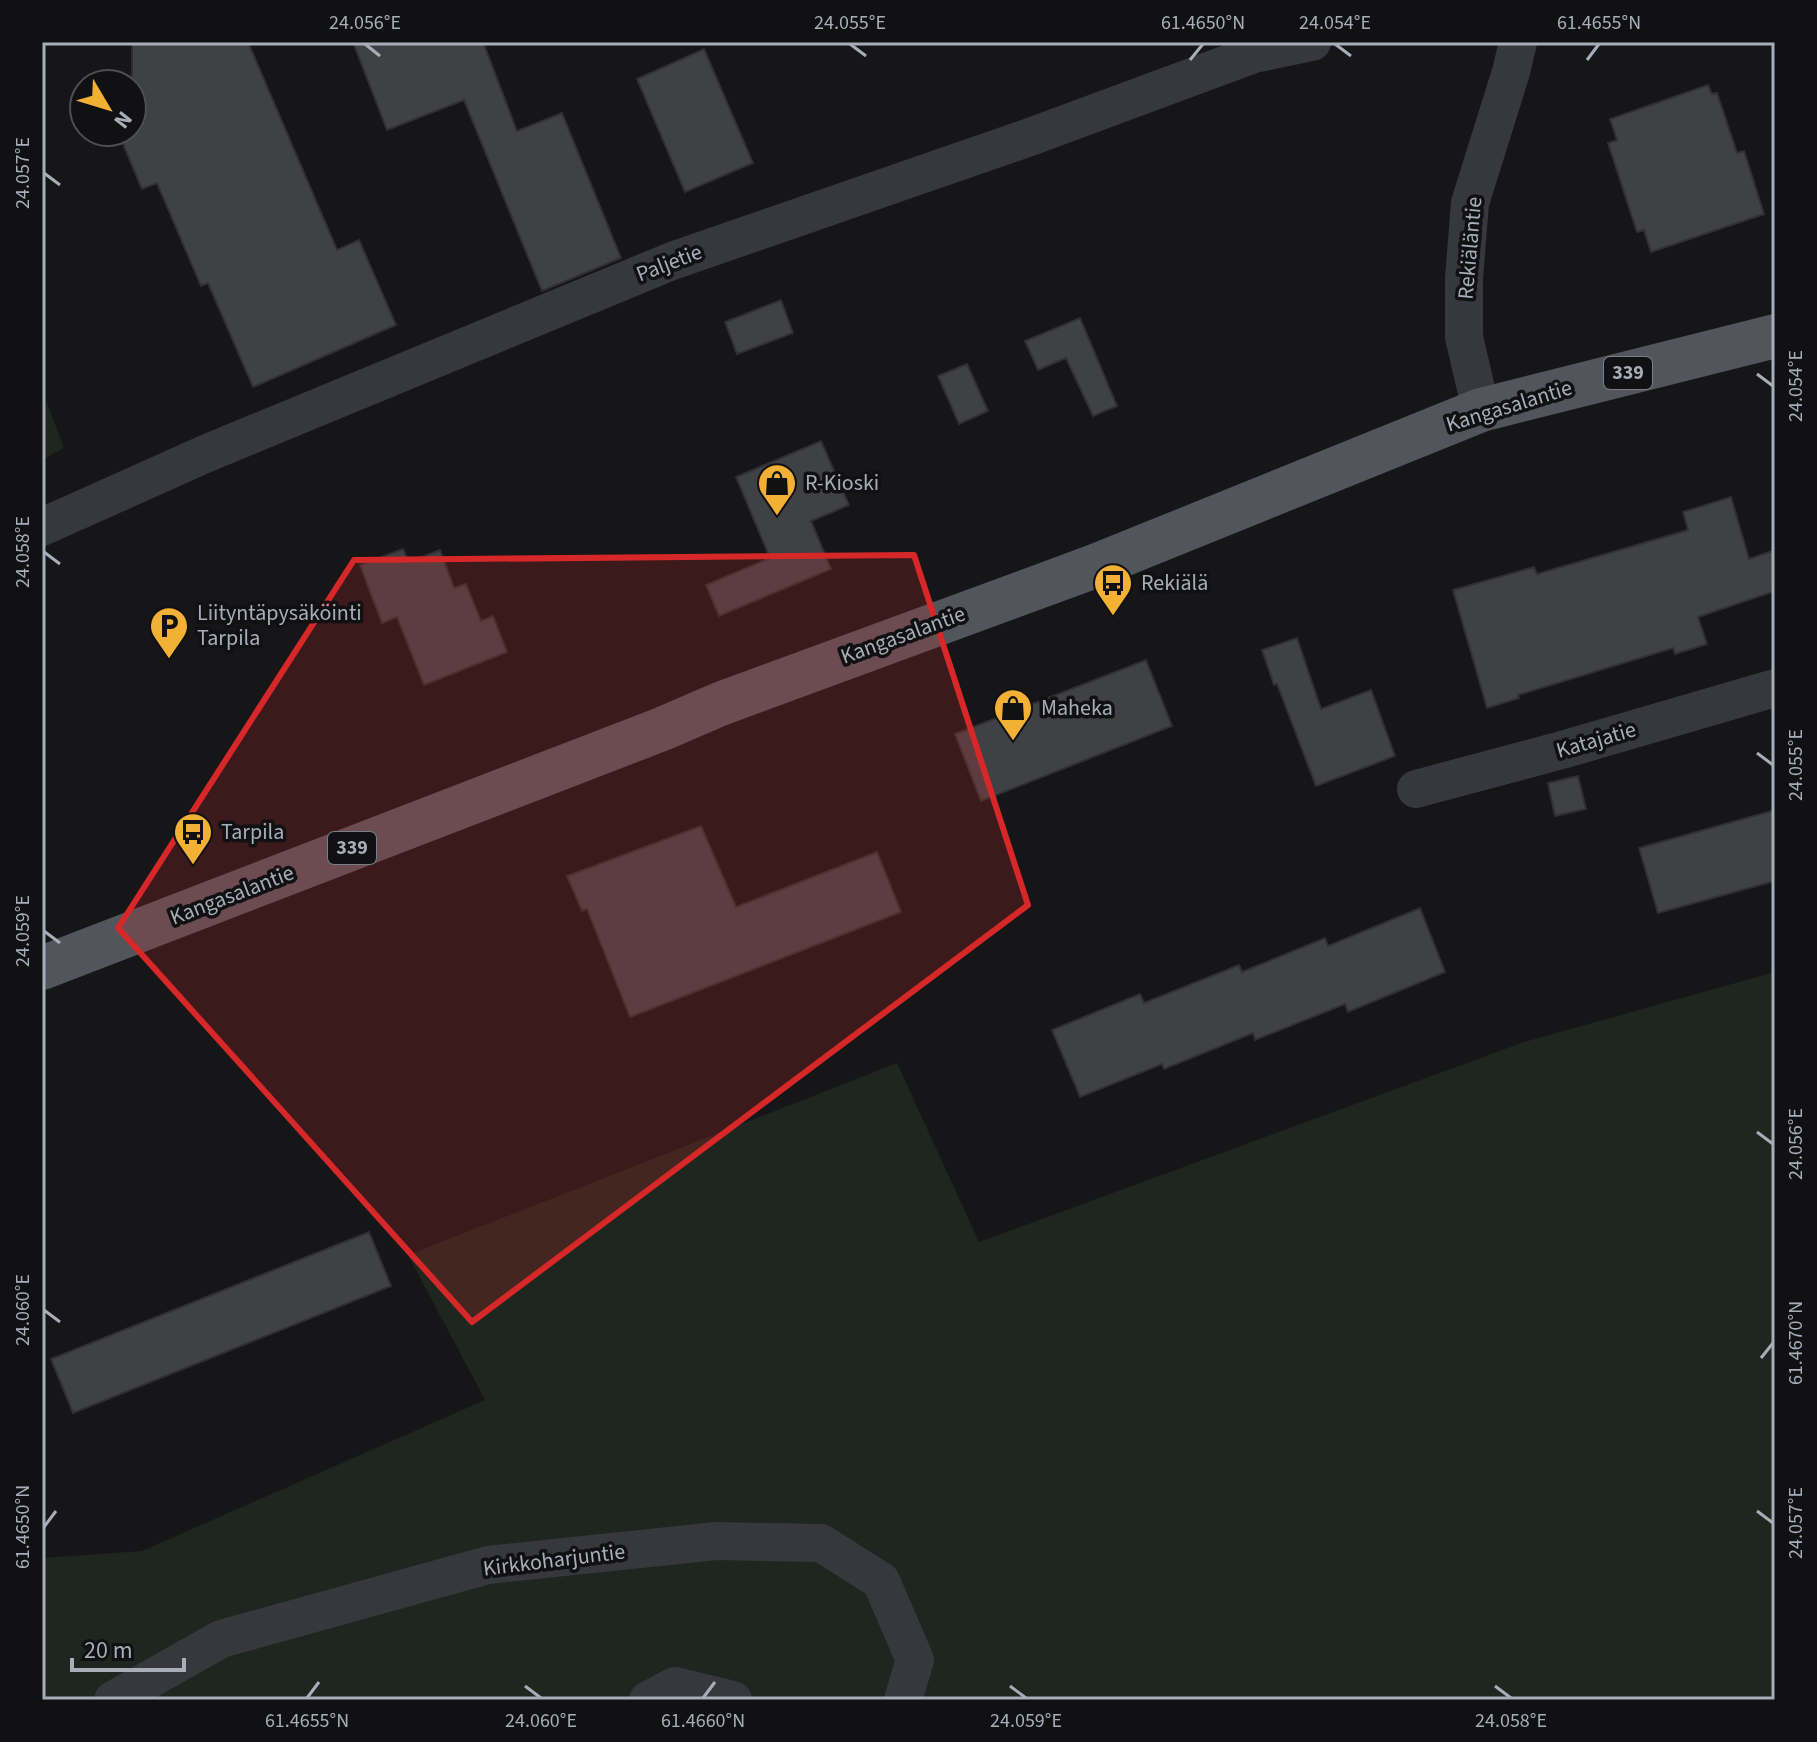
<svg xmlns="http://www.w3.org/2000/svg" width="1817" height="1742" font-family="'Source Sans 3',sans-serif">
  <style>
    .green { fill: #1e261f }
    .building { fill: #404145; stroke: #303034; stroke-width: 2 }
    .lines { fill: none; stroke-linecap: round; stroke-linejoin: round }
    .street { stroke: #37383d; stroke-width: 38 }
    .primary { stroke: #53555c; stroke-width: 44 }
    .marked { fill: #d62828; fill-opacity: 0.2; stroke: #d62828; stroke-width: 6; stroke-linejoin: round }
    .ticks { fill: none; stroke: #a8adb8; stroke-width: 3 }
    .labels { text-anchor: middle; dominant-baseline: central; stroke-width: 7; stroke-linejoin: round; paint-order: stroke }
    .shield { fill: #111113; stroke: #7b7e86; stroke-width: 2 }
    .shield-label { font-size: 20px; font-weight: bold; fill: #a8adb8 }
    .street-label { font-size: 22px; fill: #a8adb8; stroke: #111113 }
    .poi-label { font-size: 22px; fill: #a8adb8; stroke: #111113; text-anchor: start }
    .neatline { fill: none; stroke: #a8adb8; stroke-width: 3 }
    .ticks-label { font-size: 20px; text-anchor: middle; fill: #a8adb8 }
  </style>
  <rect width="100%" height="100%" fill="#161618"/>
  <path class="green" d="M 42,390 L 64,448 L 42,460 Z
    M 1775,972 L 1775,1700 L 42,1700 L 42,1558 L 142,1551 L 485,1400 L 408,1255 L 897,1063 L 979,1242 L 1524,1042 Z"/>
  <path class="building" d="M 132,42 L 248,42 L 337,250 L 359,240 L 396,325 L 253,387 L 208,283 L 201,286 L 157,183 L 142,189 L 118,132 L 132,132 Z
    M 353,42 L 483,42 L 517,131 L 562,113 L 621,258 L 542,291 L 464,100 L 387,130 Z
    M 704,49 L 753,163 L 685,192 L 637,79 Z
    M 1708,85 L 1712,94 L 1717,93 L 1737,153 L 1744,151 L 1764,214 L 1651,252 L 1644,230 L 1637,232 L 1608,143 L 1617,140 L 1610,119 Z
    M 781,300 L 793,333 L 737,354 L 725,322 Z
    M 1080,318 L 1117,406 L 1093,416 L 1066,358 L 1038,370 L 1025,341 Z
    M 967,364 L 988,411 L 959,424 L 938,376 Z
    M 821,441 L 849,505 L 811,521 L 831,569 L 719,616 L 706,585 L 770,558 L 736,477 Z
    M 1731,497 L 1749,559 L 1775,550 L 1775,591 L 1698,617 L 1707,644 L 1675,654 L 1673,648 L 1518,695 L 1519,698 L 1487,708 L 1453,590 L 1534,567 L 1537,574 L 1688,530 L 1683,512 Z
    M 403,549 L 409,562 L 440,550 L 454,588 L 466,584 L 481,621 L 493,616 L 507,652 L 424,685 L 397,617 L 382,623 L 360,565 Z
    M 1297,638 L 1321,709 L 1371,690 L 1395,756 L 1316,786 L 1277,684 L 1274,685 L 1262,650 Z
    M 1146,660 L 1172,726 L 981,801 L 955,734 Z
    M 1578,776 L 1586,809 L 1555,816 L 1548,783 Z
    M 1775,810 L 1775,881 L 1658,913 L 1639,848 Z
    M 701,826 L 736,907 L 877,852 L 901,912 L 630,1017 L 587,909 L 582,911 L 567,876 Z
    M 1420,908 L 1445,972 L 1348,1012 L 1345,1004 L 1255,1040 L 1253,1033 L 1164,1069 L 1162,1064 L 1080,1097 L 1052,1030 L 1140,994 L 1144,1003 L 1239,965 L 1242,972 L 1325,938 L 1328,946 Z
    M 369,1232 L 391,1286 L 73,1413 L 51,1359 Z"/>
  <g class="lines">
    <path class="street" d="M 1481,410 L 1464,337 L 1464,278 L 1470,203 L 1511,72 L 1518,42
      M 42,527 L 205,454 L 672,261 L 1030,137 L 1254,54 L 1312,42
      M 1416,789 L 1562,750 L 1775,688
      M 113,1700 L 221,1639 L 488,1565 L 716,1541 L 821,1543 L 881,1581 L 915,1660 L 903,1700
      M 648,1700 L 675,1686 L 733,1700"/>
    <path class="primary" d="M 42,968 L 662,729 L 720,704 L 1095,566 L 1481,410 L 1775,336"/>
  </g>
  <path class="marked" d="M 914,555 L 1028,905 L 472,1322 L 118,928 L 354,560 Z"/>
  <path class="ticks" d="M 365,44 L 380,56M 850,44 L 866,56M 1335,44 L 1351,56M 1190,60 L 1203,44M 1587,60 L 1599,44M 44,173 L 60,185M 1757,374 L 1773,386M 44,552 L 60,564M 1757,753 L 1773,765M 44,931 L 60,943M 1757,1132 L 1773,1144M 44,1310 L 60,1322M 1761,1358 L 1773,1343M 1757,1511 L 1773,1523M 44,1527 L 56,1511M 525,1686 L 541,1698M 1010,1686 L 1026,1698M 1495,1686 L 1511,1698M 307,1698 L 319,1682M 703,1698 L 715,1682"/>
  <defs>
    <g id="shop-pin" transform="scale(2)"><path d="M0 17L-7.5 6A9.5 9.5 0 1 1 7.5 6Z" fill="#f2b134" stroke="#111113"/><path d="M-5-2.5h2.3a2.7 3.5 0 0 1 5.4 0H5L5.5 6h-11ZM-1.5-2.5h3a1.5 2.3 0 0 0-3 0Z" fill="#111"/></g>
    <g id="bus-pin" transform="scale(2)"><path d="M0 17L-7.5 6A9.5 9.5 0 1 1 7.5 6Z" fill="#f2b134" stroke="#111113"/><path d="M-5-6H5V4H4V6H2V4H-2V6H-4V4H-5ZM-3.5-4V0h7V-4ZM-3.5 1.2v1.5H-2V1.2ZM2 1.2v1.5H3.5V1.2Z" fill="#111"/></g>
    <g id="parking-pin" transform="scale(2)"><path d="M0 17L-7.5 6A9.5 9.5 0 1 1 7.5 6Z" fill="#f2b134" stroke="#111113"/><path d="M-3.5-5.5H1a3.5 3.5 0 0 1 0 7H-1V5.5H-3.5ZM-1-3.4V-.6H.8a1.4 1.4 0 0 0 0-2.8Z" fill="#111"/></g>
  </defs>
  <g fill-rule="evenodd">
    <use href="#shop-pin" x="777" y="483"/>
    <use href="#bus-pin" x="1113" y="583"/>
    <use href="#parking-pin" x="169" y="626"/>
    <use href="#shop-pin" x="1013" y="708"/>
    <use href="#bus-pin" x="193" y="832"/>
  </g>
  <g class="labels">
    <g class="shield">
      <rect x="1604" y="357" width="48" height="32" rx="6"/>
      <rect x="328" y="832" width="48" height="32" rx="6"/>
    </g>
    <g class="shield-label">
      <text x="1628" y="373">339</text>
      <text x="352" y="848">339</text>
    </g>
    <g class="street-label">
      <text transform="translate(1470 248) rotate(-85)">Rekiäläntie</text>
      <text transform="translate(669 263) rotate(-21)">Paljetie</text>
      <text transform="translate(1509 406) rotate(-17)">Kangasalantie</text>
      <text transform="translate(903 635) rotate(-20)">Kangasalantie</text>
      <text transform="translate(1596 740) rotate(-16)">Katajatie</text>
      <text transform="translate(232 895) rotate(-21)">Kangasalantie</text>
      <text transform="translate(554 1560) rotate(-7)">Kirkkoharjuntie</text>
    </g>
    <g class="poi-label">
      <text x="805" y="483">R-Kioski</text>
      <text x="1141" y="583">Rekiälä</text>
      <text x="197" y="613">Liityntäpysäköinti<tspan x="197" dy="25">Tarpila</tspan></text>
      <text x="1041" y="708">Maheka</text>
      <text x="221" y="832">Tarpila</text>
    </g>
  </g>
  <rect width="1817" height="1742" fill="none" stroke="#111113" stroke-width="88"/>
  <g transform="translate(108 108) rotate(128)"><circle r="38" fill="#111113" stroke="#4d4f55" stroke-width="2"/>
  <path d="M0-6L14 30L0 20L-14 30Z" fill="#f2b134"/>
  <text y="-12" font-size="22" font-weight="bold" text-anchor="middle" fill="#a8adb8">N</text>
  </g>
  <path d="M72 1658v12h112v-12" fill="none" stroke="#a8adb8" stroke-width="4"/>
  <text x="84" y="1658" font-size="24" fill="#a8adb8" stroke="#111113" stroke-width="6" paint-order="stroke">20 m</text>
  <rect x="44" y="44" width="1729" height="1654" class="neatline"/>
  <g class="ticks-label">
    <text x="365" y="29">24.056°E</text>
    <text x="850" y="29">24.055°E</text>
    <text x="1203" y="29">61.4650°N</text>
    <text x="1335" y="29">24.054°E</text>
    <text x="1599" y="29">61.4655°N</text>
    <text transform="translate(22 173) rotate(-90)" y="7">24.057°E</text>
    <text transform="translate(1795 386) rotate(-90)" y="7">24.054°E</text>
    <text transform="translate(22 552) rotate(-90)" y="7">24.058°E</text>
    <text transform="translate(1795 765) rotate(-90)" y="7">24.055°E</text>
    <text transform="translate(22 931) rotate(-90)" y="7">24.059°E</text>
    <text transform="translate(1795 1144) rotate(-90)" y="7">24.056°E</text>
    <text transform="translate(22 1310) rotate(-90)" y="7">24.060°E</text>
    <text transform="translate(1795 1343) rotate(-90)" y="7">61.4670°N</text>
    <text transform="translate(1795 1523) rotate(-90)" y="7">24.057°E</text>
    <text transform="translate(22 1527) rotate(-90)" y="7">61.4650°N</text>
    <text x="307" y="1727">61.4655°N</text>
    <text x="541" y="1727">24.060°E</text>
    <text x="703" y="1727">61.4660°N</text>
    <text x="1026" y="1727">24.059°E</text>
    <text x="1511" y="1727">24.058°E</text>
  </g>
</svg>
